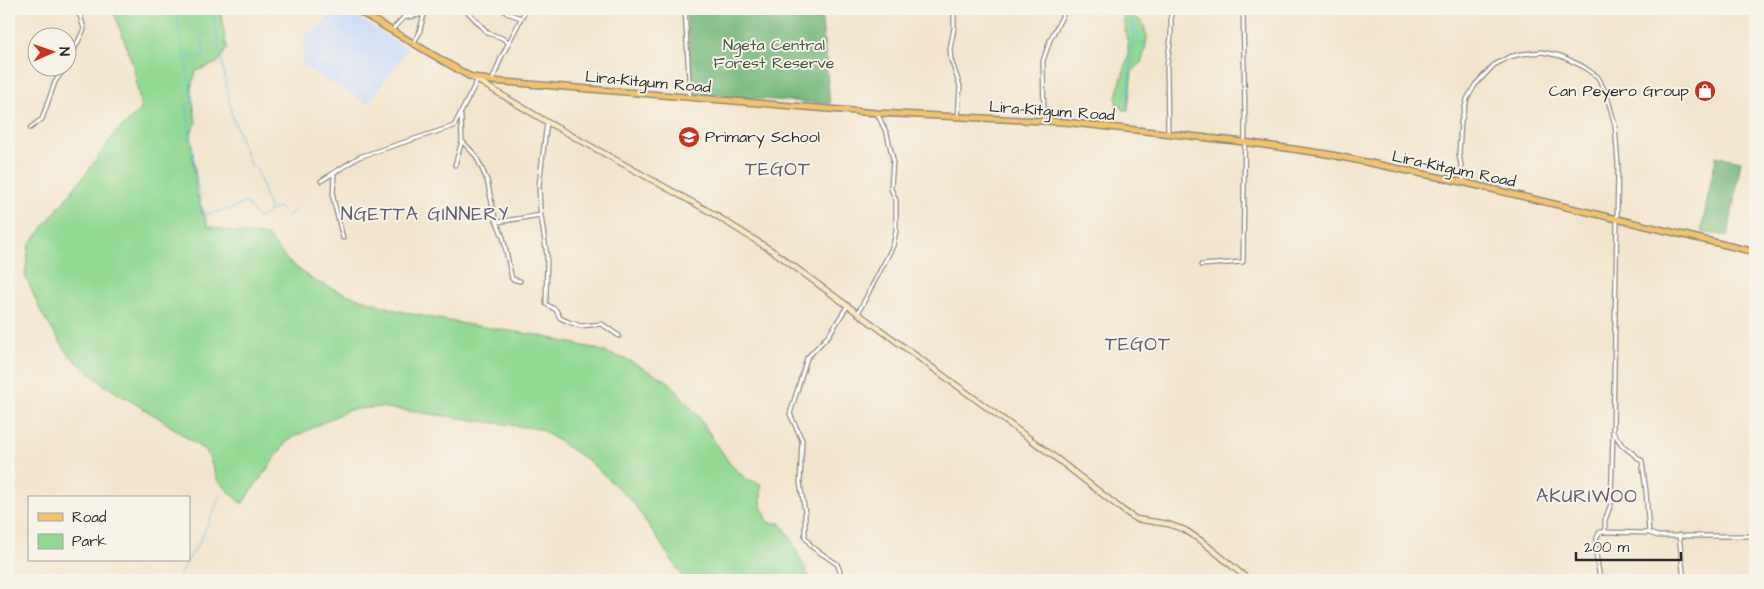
<svg xmlns="http://www.w3.org/2000/svg" width="1764" height="589" font-family="'Architects Daughter',sans-serif">
  <style>
    .built { fill: #cddbfa }
    .green { fill: #91d892; stroke: #5e825e }
    .forest { fill: #74b87c; stroke: #507254 }
    .lines { fill: none; stroke-linecap: round; stroke-linejoin: round }
    .stream { stroke: #64bbe1; stroke-width: 1 }
    .minor-casing { stroke: #8f887c; stroke-width: 5.5 }
    .secondary-casing { stroke: #8f887c; stroke-width: 7 }
    .primary-casing { stroke: #8f887c; stroke-width: 8 }
    .minor { stroke: #fff; stroke-width: 3 }
    .secondary { stroke: #fae7c3; stroke-width: 4.5 }
    .primary { stroke: #f2c36a; stroke-width: 5 }
    .labels { text-anchor: middle; dominant-baseline: central; stroke-width: 4; stroke-linejoin: round; paint-order: stroke }
    .park-label { font-size: 16px; fill: #445645; stroke: #f7f3e8 }
    .street-label { font-size: 16px; fill: #2b2b2b; stroke: #f7f3e8 }
    .poi-label { font-size: 16px; fill: #2b2b2b; stroke: #f7f3e8; text-anchor: end }
    .quarter-label { font-size: 19px; letter-spacing: 1px; fill: #605c73; stroke: #f7f3e8 }
  </style>
  <rect width="100%" height="100%" fill="#f7f3e8"/>
  <filter id="ink" filterUnits="userSpaceOnUse"><feTurbulence type="fractalNoise" baseFrequency=".02" numOctaves="2"/><feDisplacementMap in="SourceGraphic" scale="10" xChannelSelector="R" yChannelSelector="G"/><feConvolveMatrix kernelMatrix="1 2 1 2 8 2 1 2 1" color-interpolation-filters="sRGB"/></filter>
  <filter id="wash" filterUnits="userSpaceOnUse"><feTurbulence type="fractalNoise" baseFrequency=".0096" numOctaves="4" result="noise"/><feDisplacementMap in="SourceGraphic" scale="20" xChannelSelector="R" yChannelSelector="G"/><feGaussianBlur stdDeviation="1.12" result="paint"/><feColorMatrix in="noise" values="0 0 0 0 0 0 0 0 0 0 0 0 0 0 0 0 0 1.4 0 .05"/><feComposite in="paint" operator="in"/></filter>
  <g filter="url(#wash)">
    <rect width="100%" height="100%" fill="#f3e5cd"/>
    <path class="built" d="M 334,9 L 343,9 L 408,49 L 368,104 L 302,66 L 305,34 L 323,26 Z"/>
    <path class="green" d="M 113,9 L 220,9 L 227,49 L 217,63 L 196,71 L 191,88 L 196,122 L 191,134 L 196,192 L 208,226 L 233,232 L 267,236 L 288,261 L 314,281 L 351,296 L 407,313 L 465,324 L 536,335 L 593,348 L 628,360 L 669,382 L 698,416 L 730,464 L 745,478 L 761,484 L 761,506 L 769,523 L 781,523 L 791,539 L 810,580 L 685,580 L 633,502 L 589,461 L 540,429 L 380,407 L 348,410 L 288,440 L 242,504 L 218,481 L 207,452 L 159,418 L 104,385 L 68,354 L 42,314 L 25,275 L 29,245 L 88,171 L 115,133 L 141,110 L 134,68 Z
      M 1123,9 L 1132,9 L 1132,15 L 1143,23 L 1147,37 L 1145,50 L 1141,63 L 1132,72 L 1128,110 L 1123,110 L 1121,106 L 1117,110 L 1116,96 L 1128,58 L 1128,44 L 1123,18 Z"/>
    <path class="forest" d="M 686,9 L 821,9 L 830,104 L 693,94 Z
      M 1716,156 L 1741,161 L 1728,236 L 1701,232 Z"/>
    <g class="lines">
      <path class="stream" d="M 175,9 L 185,56
        M 212,9 L 232,116 L 250,164 L 257,169 L 270,212
        M 1125,9 L 1133,27 L 1133,39 L 1127,109
        M 1131,24 L 1135,25 L 1140,43 L 1146,44
        M 202,35 L 204,57 L 185,57 L 193,102 L 186,104 L 202,215 L 231,209 L 246,202 L 258,218 L 279,207 L 288,217 L 296,208
        M 189,559 L 201,539 L 221,495
        M 176,580 L 188,560"/>
    </g>
  </g>
  <g filter="url(#ink)">
    <g class="lines">
      <g class="minor-casing">
        <path id="minor" d="M 465,9 L 488,33 L 502,38 L 509,43
          M 502,9 L 507,13 L 521,18
          M 685,9 L 690,98
          M 954,9 L 954,28 L 950,49 L 951,60 L 960,86 L 958,117
          M 403,18 L 424,14 L 430,9
          M 392,30 L 403,18 L 409,9
          M 414,42 L 419,34 L 424,14
          M 68,63 L 84,29 L 80,15 L 70,9
          M 492,81 L 501,58 L 526,9
          M 1044,121 L 1043,61 L 1050,40 L 1066,9
          M 547,122 L 539,185 L 540,209 L 547,256 L 546,304 L 556,310 L 560,318 L 569,322 L 581,326 L 602,324 L 619,336
          M 30,128 L 42,119 L 55,82 L 65,68
          M 1168,134 L 1167,65 L 1171,36 L 1171,9
          M 462,141 L 476,156 L 487,180 L 495,218 L 503,237 L 512,279 L 520,281
          M 455,165 L 462,141 L 461,116
          M 334,174 L 333,198 L 343,238
          M 321,181 L 359,157 L 454,126 L 477,81
          M 1464,182 L 1459,154 L 1461,122 L 1467,99 L 1475,85 L 1494,65 L 1509,57 L 1521,54 L 1542,52 L 1561,56 L 1582,66 L 1598,77 L 1607,96 L 1615,125 L 1618,165 L 1613,432 L 1622,445 L 1642,461 L 1646,491 L 1649,533 L 1658,536 L 1755,536
          M 498,222 L 541,215
          M 1201,265 L 1243,262 L 1245,118 L 1243,9
          M 858,313 L 893,246 L 896,231 L 896,200 L 891,189 L 893,159 L 887,134 L 877,113
          M 1605,532 L 1605,520 L 1611,504 L 1613,432
          M 1679,535 L 1684,580
          M 840,571 L 837,564 L 812,547 L 805,537 L 805,512 L 800,483 L 802,440 L 790,414 L 807,358 L 829,335 L 848,305
          M 1600,580 C 1599,567 1591,542 1600,532 L 1649,533"/>
      </g>
      <g class="secondary-casing">
        <path id="secondary" d="M 470,76 L 547,122 L 712,213 L 774,252 L 1056,458 L 1124,511 L 1136,519 L 1168,524 L 1185,530 L 1203,542 L 1249,580"/>
      </g>
      <g class="primary-casing">
        <path id="primary" d="M 355,9 L 469,76 L 492,81 L 877,113 L 1064,122 L 1244,142 L 1327,154 L 1462,182 L 1755,252"/>
      </g>
      <use href="#minor" class="minor"/>
      <use href="#secondary" class="secondary"/>
      <use href="#primary" class="primary"/>
    </g>
  </g>
  <defs>
    <g id="shop-disc" transform="scale(1.125)"><circle r="9.5" fill="#c8321e" stroke="#f7f3e8"/><path d="M-5-2.5h2.3a2.7 3.5 0 0 1 5.4 0H5L5.5 6h-11ZM-1.5-2.5h3a1.5 2.3 0 0 0-3 0Z" fill="#fff"/></g>
    <g id="school-disc" transform="scale(1.125)"><circle r="9.5" fill="#c8321e" stroke="#f7f3e8"/><path d="M0-5L7-2L0 1L-7-2ZM-4 1L0 2.5L4 1V4Q0 6-4 4Z" fill="#fff"/></g>
  </defs>
  <g fill-rule="evenodd">
    <use href="#shop-disc" x="1705" y="91"/>
    <use href="#school-disc" x="689" y="137"/>
  </g>
  <g class="labels">
    <g class="park-label">
      <text x="774" y="45">Ngeta Central<tspan x="774" dy="18">Forest Reserve</tspan></text>
    </g>
    <g class="street-label">
      <text transform="translate(648 82) rotate(5)">Lira-Kitgum Road</text>
      <text transform="translate(1052 111) rotate(4)">Lira-Kitgum Road</text>
      <text transform="translate(1454 169) rotate(12)">Lira-Kitgum Road</text>
    </g>
    <g class="poi-label">
      <text x="1689" y="91">Can Peyero Group</text>
      <text x="705" y="137" text-anchor="start">Primary School</text>
    </g>
    <g class="quarter-label">
      <text x="778" y="169">TEGOT</text>
      <text x="425" y="214">NGETTA GINNERY</text>
      <text x="1138" y="344">TEGOT</text>
      <text x="1587" y="496">AKURIWOO</text>
    </g>
  </g>
  <rect width="1764" height="589" fill="none" stroke="#f7f3e8" stroke-width="30"/>
  <rect x="28" y="496" width="162" height="65" fill="#f7f3e8" stroke="#a5a39c"/>
  <rect x="38" y="513" width="25" height="8" fill="#f2c36a" stroke="#a5a39c"/>
  <text x="72" y="522" font-size="15" fill="#2b2b2b">Road</text>
  <rect x="38" y="534" width="25" height="15" fill="#91d892" stroke="#a5a39c"/>
  <text x="72" y="546" font-size="15" fill="#2b2b2b">Park</text>
  <g transform="translate(52 52) rotate(88)"><circle r="24" fill="#f7f3e8" stroke="#a5a39c"/>
  <path d="M0-4L9 19L0 12L-9 19Z" fill="#c8321e"/>
  <text y="-8" font-size="14" font-weight="bold" text-anchor="middle" fill="#2b2b2b">N</text>
  </g>
  <path d="M1576 552v8h105v-8" fill="none" stroke="#2b2b2b" stroke-width="2.5"/>
  <text x="1584" y="552" font-size="15" fill="#2b2b2b" stroke="#f7f3e8" stroke-width="4" paint-order="stroke">200 m</text>
</svg>
